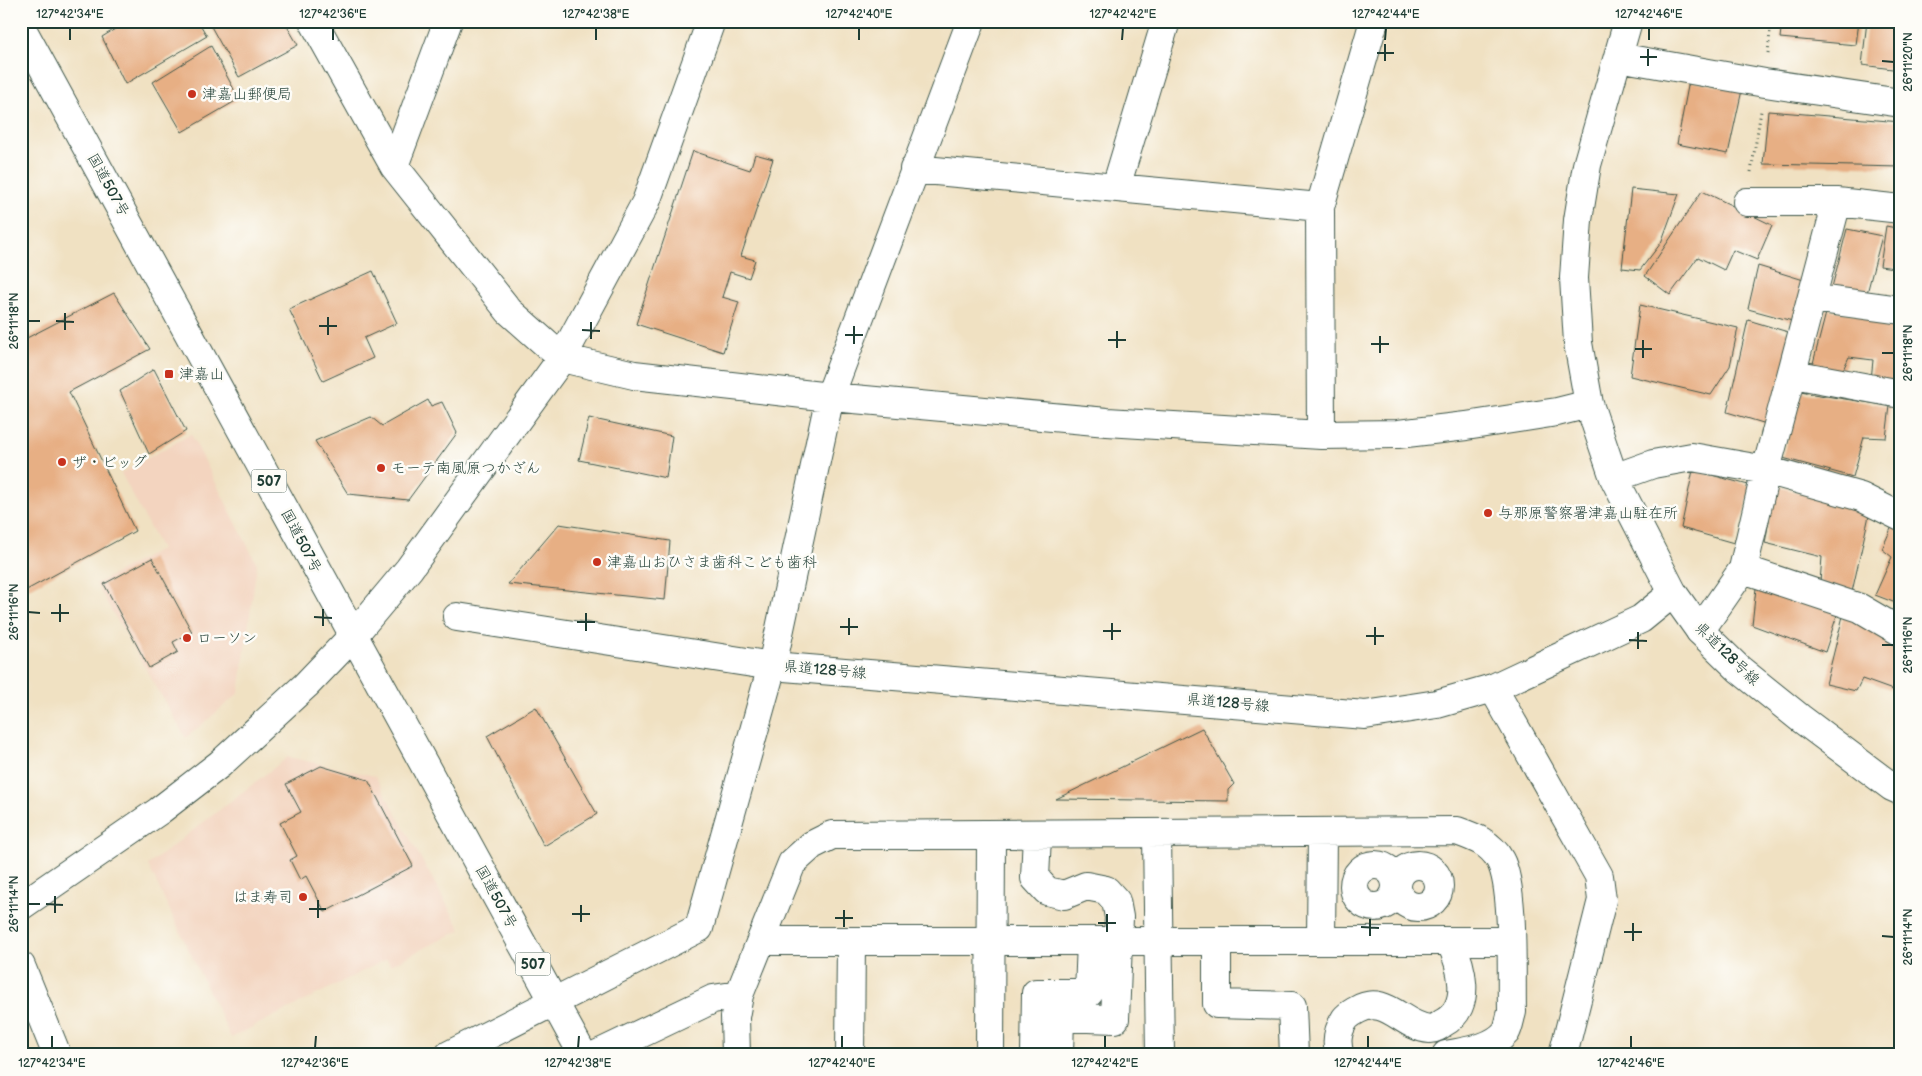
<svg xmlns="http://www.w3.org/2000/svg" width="1922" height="1076" font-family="'Balsamiq Sans','Klee One',sans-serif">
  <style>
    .built { fill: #f3d4bf }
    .building { fill: #e7af84 }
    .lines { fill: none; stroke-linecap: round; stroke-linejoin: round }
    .minor-casing { stroke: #3e5649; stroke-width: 30 }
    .major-casing { stroke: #3e5649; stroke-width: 30 }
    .highway-casing { stroke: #3e5649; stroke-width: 30 }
    .path { stroke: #3e5649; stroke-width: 3; stroke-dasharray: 1 4; stroke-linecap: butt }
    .minor { stroke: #fff; stroke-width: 28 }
    .major { stroke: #fff; stroke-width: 28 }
    .highway { stroke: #fff; stroke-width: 28 }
    .ticks { fill: none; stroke: #1f3d34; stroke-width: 2 }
    .poi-dot { fill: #c8321e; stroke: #fdfcf7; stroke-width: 2 }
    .labels { text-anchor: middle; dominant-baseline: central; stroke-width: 5; stroke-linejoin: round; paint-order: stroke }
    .shield { fill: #fdfcf7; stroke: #62766e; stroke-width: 1 }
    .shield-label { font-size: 14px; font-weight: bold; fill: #1f3d34 }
    .poi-label { font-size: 15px; fill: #1f3d34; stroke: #fdfcf7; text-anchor: start }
    .street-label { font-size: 15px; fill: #1f3d34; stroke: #fdfcf7 }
    .neatline { fill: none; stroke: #1f3d34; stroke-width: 2 }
    .ticks-label { font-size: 12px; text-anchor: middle; fill: #1f3d34 }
  </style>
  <rect width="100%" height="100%" fill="#fdfcf7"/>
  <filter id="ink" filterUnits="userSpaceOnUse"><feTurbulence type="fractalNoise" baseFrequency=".02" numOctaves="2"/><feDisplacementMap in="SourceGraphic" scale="10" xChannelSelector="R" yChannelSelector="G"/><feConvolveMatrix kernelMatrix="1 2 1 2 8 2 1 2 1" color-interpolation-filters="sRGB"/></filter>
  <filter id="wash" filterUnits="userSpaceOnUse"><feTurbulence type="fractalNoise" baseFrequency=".0096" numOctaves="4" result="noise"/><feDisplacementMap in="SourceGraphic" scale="20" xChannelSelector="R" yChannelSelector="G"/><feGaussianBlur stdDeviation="1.12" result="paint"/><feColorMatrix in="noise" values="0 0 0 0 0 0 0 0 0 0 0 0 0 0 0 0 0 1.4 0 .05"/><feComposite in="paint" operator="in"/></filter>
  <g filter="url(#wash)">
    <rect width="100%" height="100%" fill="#f0e1c2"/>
    <path class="built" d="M 191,434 L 257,564 L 239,693 L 186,738 L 96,584 L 161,549 L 121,473 Z
      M 288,757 L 375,776 L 461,930 L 390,965 L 387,959 L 231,1038 L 148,865 Z"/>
    <g id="blocks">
      <path class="building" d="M 128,21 L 198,21 L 207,36 L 125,84 L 102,37 Z
        M 208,21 L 284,21 L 298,45 L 239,77 Z
        M 1782,21 L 1859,21 L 1856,45 L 1780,38 Z
        M 1867,21 L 1901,21 L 1900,70 L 1862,65 Z
        M 211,46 L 239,99 L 182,132 L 153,82 Z
        M 1689,81 L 1742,90 L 1728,154 L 1677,144 Z
        M 1768,111 L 1901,122 L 1901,167 L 1763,164 Z
        M 693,151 L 750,170 L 755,154 L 773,159 L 741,256 L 755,260 L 749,278 L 730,272 L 722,297 L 739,302 L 723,352 L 636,324 Z
        M 1631,189 L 1679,194 L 1661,243 L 1640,270 L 1622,268 Z
        M 1702,191 L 1772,225 L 1757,260 L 1733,250 L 1724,270 L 1698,257 L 1670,295 L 1645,276 Z
        M 1886,226 L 1901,229 L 1901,269 L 1880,266 Z
        M 1847,229 L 1882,236 L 1866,297 L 1831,291 Z
        M 1758,266 L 1807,281 L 1796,322 L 1748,309 Z
        M 373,271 L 397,323 L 364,338 L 373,358 L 323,381 L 289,309 Z
        M 114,293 L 150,349 L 69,392 L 135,531 L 21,593 L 21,341 Z
        M 1640,305 L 1738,328 L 1730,366 L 1711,395 L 1630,376 Z
        M 1827,309 L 1901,323 L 1901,389 L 1871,380 L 1873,360 L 1849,357 L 1840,376 L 1811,371 Z
        M 1748,320 L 1798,335 L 1773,426 L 1727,412 Z
        M 154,369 L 186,431 L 149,454 L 120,391 Z
        M 1800,392 L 1890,406 L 1886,438 L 1864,437 L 1853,477 L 1783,458 Z
        M 428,400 L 431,406 L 442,402 L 457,433 L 408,500 L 348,494 L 315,441 L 371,417 L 382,426 Z
        M 589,418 L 672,436 L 666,478 L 579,460 Z
        M 1693,470 L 1752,486 L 1734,543 L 1681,528 Z
        M 1775,486 L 1870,511 L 1852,592 L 1820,582 L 1822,557 L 1765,543 Z
        M 559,524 L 670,541 L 665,600 L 508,584 Z
        M 1893,524 L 1901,528 L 1901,605 L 1875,595 L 1892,557 L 1882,549 Z
        M 152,558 L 192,632 L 173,642 L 178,652 L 149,668 L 104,584 Z
        M 1756,588 L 1838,612 L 1825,652 L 1752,625 Z
        M 1844,612 L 1901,642 L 1901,693 L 1862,679 L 1856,691 L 1826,684 Z
        M 536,707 L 597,814 L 544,846 L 487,736 Z
        M 1202,728 L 1234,784 L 1228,790 L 1228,801 L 1056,799 Z
        M 321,766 L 368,780 L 413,866 L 325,912 L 306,876 L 300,880 L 290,860 L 297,856 L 280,823 L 301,812 L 286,784 Z"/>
    </g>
  </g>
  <g filter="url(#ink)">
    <use href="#blocks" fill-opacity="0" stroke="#3e5649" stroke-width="1"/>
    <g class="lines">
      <g class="minor-casing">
        <path id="minor" d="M 313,21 L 394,166 L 509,311 L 562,358 L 634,375 L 821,396 L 1107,422 L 1321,435 L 1398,434 L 1466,426 L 1557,412 L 1589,404
          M 1628,21 L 1587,165 L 1578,220 L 1574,278 L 1578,343 L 1589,404 L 1614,478 L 1673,593
          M 1618,57 L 1765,83 L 1901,103
          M 394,166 L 448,21
          M 914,169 L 1320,207 L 1321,435
          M 1116,187 L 1166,21
          M 1747,202 L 1837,202
          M 1320,207 L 1374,21
          M 1812,298 L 1901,310
          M 1793,374 L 1901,394
          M 1614,478 L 1653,464 L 1692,457 L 1766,470 L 1861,497 L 1901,517
          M 1743,569 L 1860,608 L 1901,632
          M 1700,631 L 1743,569 L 1766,470 L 1837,202 L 1901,209
          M 1493,688 L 1599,876 L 1602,900 L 1563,1055
          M 1157,834 L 1160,1055
          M 1037,835 L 1035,878 L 1047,891 L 1064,895 L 1086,886 L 1106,890 L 1116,901 L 1119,917 L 1115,1019 L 1060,1017 L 1059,1055
          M1354 886a21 21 0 1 1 42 0a21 21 0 1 1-42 0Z
          M1397 886a21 21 0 1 1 42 0a21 21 0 1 1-42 0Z
          M 21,906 L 159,811 L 220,764 L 306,685 L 353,636 L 409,569 L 562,358 L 646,202 L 711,21
          M 1321,940 L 1322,832
          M 762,941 L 1510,941
          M 1217,941 L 1217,1004 L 1292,1006 L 1294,1055
          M 21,966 L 57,1055
          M 449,1055 L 699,928 L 772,666 L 830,396 L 971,21
          M 596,1055 L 713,999 L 739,995
          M 736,1055 L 735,1017 L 739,995 L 792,863 L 812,845 L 832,835 L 1457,831 C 1474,837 1491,843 1500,860 C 1515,887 1511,978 1512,1012 C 1510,1018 1509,1027 1506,1032 C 1492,1049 1466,1051 1446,1055
          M 850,1055 L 851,941
          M 990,1055 L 991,835
          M 1035,1055 L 1036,993 L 1089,993 L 1091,941
          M 1340,1055 C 1335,1041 1338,1030 1345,1019 C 1348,1015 1352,1013 1357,1010 C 1386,993 1402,1027 1430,1029 C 1435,1029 1439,1026 1443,1023 C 1474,1007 1461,964 1450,941"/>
      </g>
      <g class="major-casing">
        <path id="major" d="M 457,617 L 772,666 L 1365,715 L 1437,704 L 1493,688 L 1641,619 L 1673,593 L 1700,631 L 1739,669 L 1800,718 L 1892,787 L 1901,791"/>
      </g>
      <g class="highway-casing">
        <path id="highway" d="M 21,27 L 583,1055"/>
      </g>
      <path class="path" d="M 1768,53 L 1771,21
        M 1751,172 L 1761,111"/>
      <use href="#minor" class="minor"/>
      <use href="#major" class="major"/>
      <use href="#highway" class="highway"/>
    </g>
  </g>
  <path class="ticks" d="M 70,40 L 70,28M 333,40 L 333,28M 596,40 L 596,28M 859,40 L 859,28M 1122,40 L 1123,28M 1385,40 L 1386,28M 1649,40 L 1649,28M 1377,53 L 1394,53M 1640,57 L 1657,57M 1385,61 L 1385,44M 1882,61 L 1894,62M 1648,66 L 1648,49M 28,321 L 40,321M 56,321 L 74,322M 319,326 L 337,326M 65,330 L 65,313M 582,330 L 600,331M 328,335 L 328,317M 845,335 L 863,335M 591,339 L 591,322M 1108,340 L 1126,340M 854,344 L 854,326M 1371,344 L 1389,344M 1117,348 L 1117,331M 1635,349 L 1652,349M 1380,353 L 1380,336M 1882,353 L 1894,353M 1643,358 L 1643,340M 28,612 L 40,613M 51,613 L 69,613M 314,617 L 332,618M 60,622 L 60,604M 577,622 L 595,622M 323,626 L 323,609M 840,627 L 858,627M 586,631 L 586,613M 1103,631 L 1121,631M 849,635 L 849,618M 1366,636 L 1384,636M 1112,640 L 1112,623M 1629,640 L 1647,641M 1375,645 L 1375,627M 1882,645 L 1894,645M 1638,649 L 1638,632M 28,904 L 40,904M 46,904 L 63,905M 309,909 L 326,909M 55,913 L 55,896M 572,914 L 590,914M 318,918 L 318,900M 835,918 L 853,918M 581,922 L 581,905M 1098,923 L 1116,923M 844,927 L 844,910M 1361,927 L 1379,928M 1107,932 L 1107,914M 1624,932 L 1642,932M 1370,936 L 1370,919M 1882,936 L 1894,937M 1633,941 L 1633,923M 52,1048 L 52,1036M 315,1048 L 316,1036M 578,1048 L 579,1036M 842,1048 L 842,1036M 1105,1048 L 1105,1036M 1368,1048 L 1368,1036M 1631,1048 L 1631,1036"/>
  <g class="poi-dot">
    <circle cx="192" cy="94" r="5"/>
    <rect x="164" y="369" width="10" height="10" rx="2.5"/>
    <circle cx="62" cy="462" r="5"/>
    <circle cx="381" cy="468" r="5"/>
    <circle cx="1488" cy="513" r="5"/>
    <circle cx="597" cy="562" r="5"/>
    <circle cx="187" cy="638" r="5"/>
    <circle cx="303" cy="897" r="5"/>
  </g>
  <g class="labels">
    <g class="shield">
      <rect x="251.5" y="469.5" width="35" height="23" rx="4"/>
      <rect x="515.5" y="952.5" width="35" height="23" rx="4"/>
    </g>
    <g class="shield-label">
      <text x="269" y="481">507</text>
      <text x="533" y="964">507</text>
    </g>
    <g class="poi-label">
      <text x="202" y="94">津嘉山郵便局</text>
      <text x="179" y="374">津嘉山</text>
      <text x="72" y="462">ザ・ビッグ</text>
      <text x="391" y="468">モーテ南風原つかざん</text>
      <text x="1498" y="513">与那原警察署津嘉山駐在所</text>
      <text x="607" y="562">津嘉山おひさま歯科こども歯科</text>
      <text x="197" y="638">ローソン</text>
      <text x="293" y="897" text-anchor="end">はま寿司</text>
    </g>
    <g class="street-label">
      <text transform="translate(108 185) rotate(61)">国道507号</text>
      <text transform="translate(301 541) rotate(62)">国道507号</text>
      <text transform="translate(1727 654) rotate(44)">県道128号線</text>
      <text transform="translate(825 670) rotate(5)">県道128号線</text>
      <text transform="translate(1228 703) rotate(5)">県道128号線</text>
      <text transform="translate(496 897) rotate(61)">国道507号</text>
    </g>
  </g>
  <rect width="1922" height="1076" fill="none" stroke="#fdfcf7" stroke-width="55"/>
  <rect x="28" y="28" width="1866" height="1020" class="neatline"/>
  <g class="ticks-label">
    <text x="70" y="18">127°42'34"E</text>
    <text x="333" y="18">127°42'36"E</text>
    <text x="596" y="18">127°42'38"E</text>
    <text x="859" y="18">127°42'40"E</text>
    <text x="1123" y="18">127°42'42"E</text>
    <text x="1386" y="18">127°42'44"E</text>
    <text x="1649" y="18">127°42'46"E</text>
    <text transform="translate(1908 62) rotate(-90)" y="4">26°11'20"N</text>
    <text transform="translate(14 321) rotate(-90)" y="4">26°11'18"N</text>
    <text transform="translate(1908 353) rotate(-90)" y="4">26°11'18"N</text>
    <text transform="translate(14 612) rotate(-90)" y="4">26°11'16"N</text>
    <text transform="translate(1908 645) rotate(-90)" y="4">26°11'16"N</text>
    <text transform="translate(14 904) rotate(-90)" y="4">26°11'14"N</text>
    <text transform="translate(1908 937) rotate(-90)" y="4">26°11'14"N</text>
    <text x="52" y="1067">127°42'34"E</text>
    <text x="315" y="1067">127°42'36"E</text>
    <text x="578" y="1067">127°42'38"E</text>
    <text x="842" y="1067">127°42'40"E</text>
    <text x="1105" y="1067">127°42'42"E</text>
    <text x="1368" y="1067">127°42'44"E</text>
    <text x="1631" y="1067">127°42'46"E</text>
  </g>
</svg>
